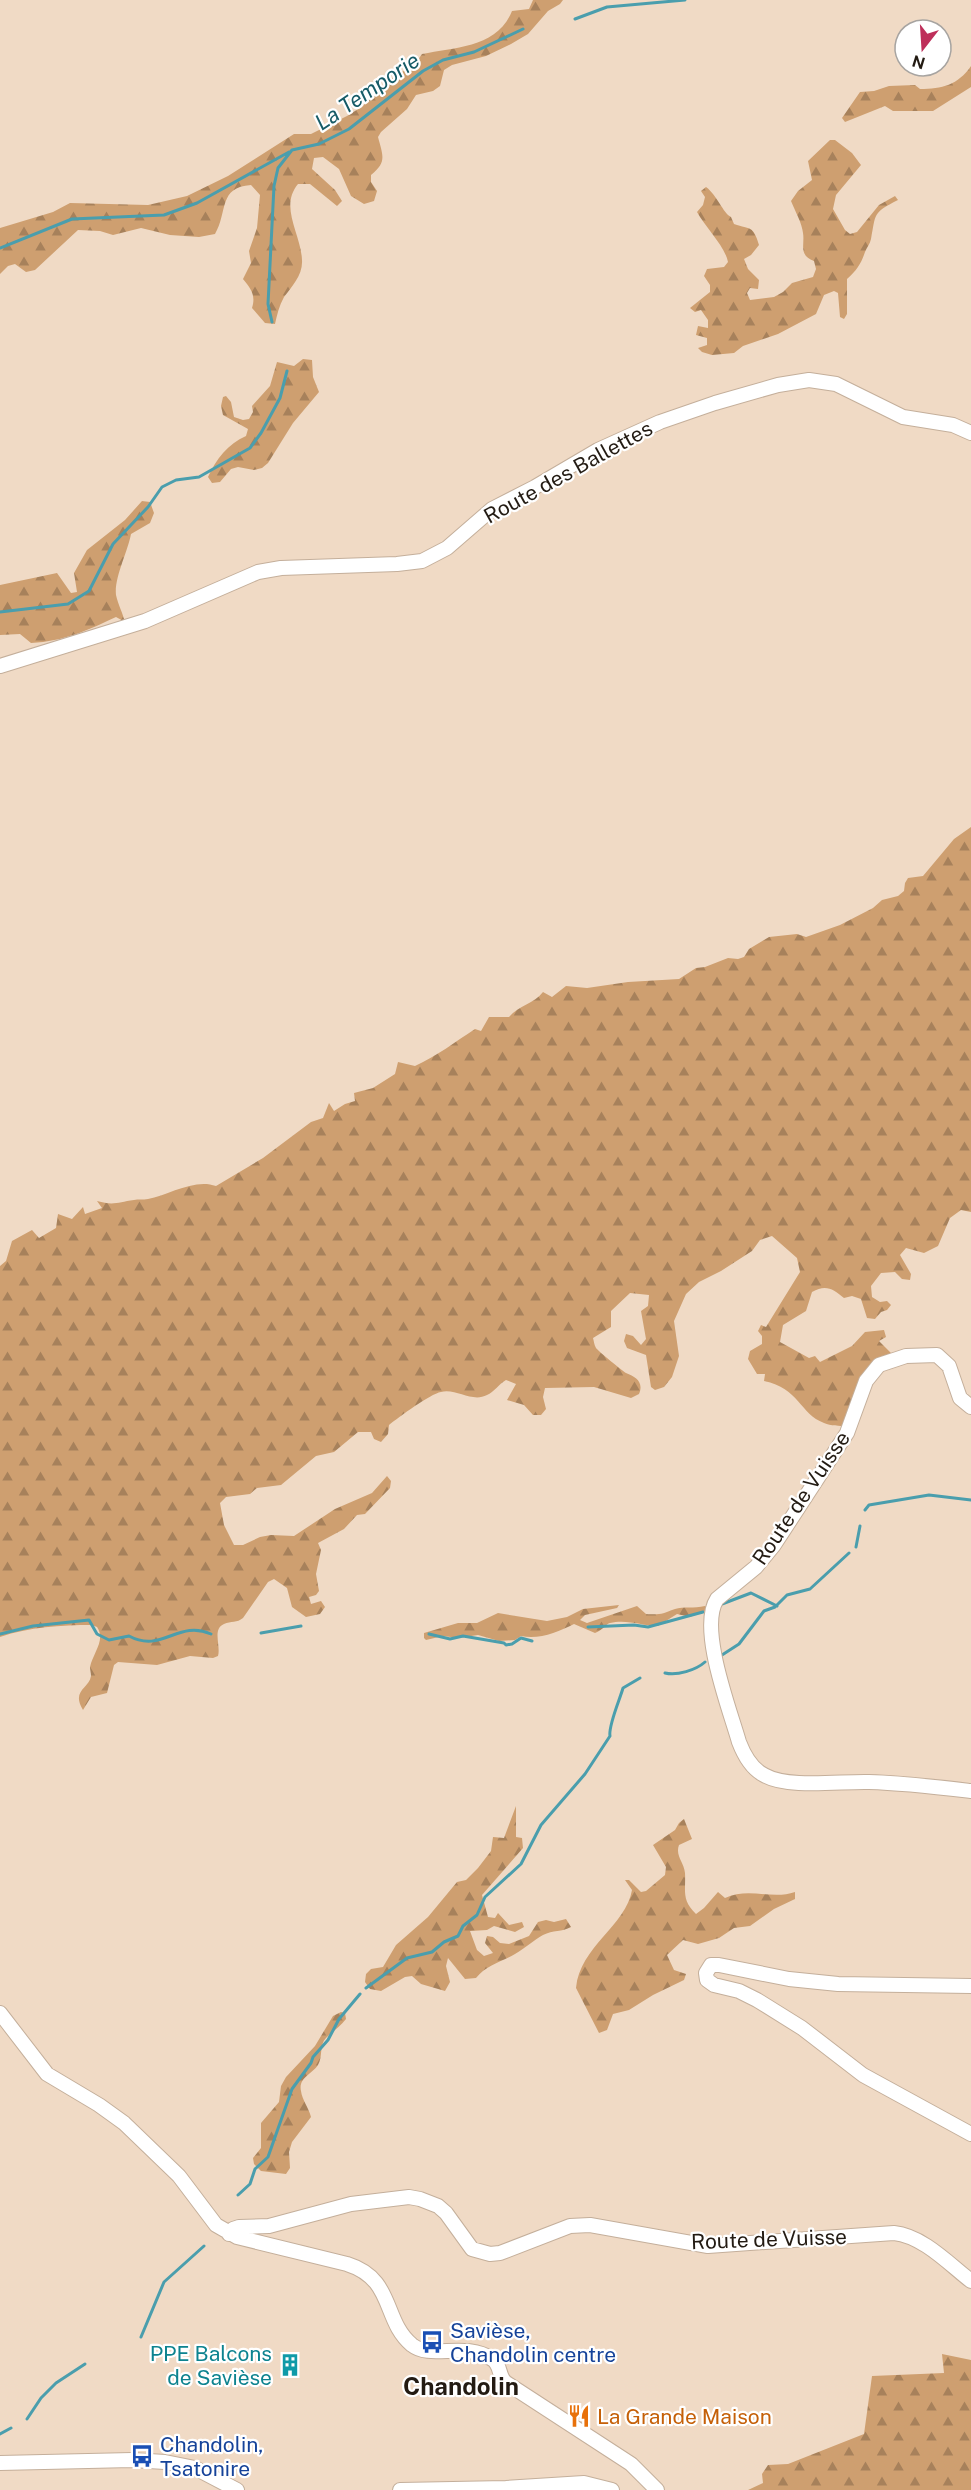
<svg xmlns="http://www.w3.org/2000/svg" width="971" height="2490" font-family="'Public Sans',sans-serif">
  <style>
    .forest { fill: url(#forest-firs) }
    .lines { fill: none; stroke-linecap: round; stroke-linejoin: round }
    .stream { stroke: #4a9ead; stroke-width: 3 }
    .minor-casing { stroke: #c4af9b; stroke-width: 16 }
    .minor { stroke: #fff; stroke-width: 14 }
    .labels { text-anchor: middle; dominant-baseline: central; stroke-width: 4.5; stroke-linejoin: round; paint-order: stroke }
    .street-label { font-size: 21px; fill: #231b13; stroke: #fff }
    .transit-label { font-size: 21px; fill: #164399; stroke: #fff; text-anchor: start }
    .culture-label { font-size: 21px; fill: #0d838f; stroke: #fff; text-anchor: end }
    .food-label { font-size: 21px; fill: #c56008; stroke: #fff; text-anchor: start }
    .water-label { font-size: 22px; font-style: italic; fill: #165b67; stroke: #fff }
    .quarter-label { font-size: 24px; font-weight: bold; fill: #231b13; stroke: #fff }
  </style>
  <defs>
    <pattern id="forest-firs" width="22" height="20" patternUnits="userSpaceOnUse" patternTransform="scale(1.5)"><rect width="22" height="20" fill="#ce9f70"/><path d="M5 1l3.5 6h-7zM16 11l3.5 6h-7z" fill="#a7815b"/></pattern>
  </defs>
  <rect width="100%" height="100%" fill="#f0dac5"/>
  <path class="forest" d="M 533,0 L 563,0 L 560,4 L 548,11 L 528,34 L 511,44 L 486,56 L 452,65 L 444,70 L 440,86 L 433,91 L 416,95 L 407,109 L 381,132 L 378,137 C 383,156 387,162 371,175 L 371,182 L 377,191 L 374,201 L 364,204 L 351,196 L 339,169 L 323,157 L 314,158 L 312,169 L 335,190 L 342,201 L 337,206 L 310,184 L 298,184 C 279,207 301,234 302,260 C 303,275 292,286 284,297 C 279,306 277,315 275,324 L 265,323 L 252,308 C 256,295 251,289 243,279 L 251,263 L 249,251 L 257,228 L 260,195 L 251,185 C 218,187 228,212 215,234 L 199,237 L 170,235 L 141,228 L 113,235 L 100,231 L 78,230 L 35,270 L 26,272 L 15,264 L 8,266 L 0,274 L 0,228 L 53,212 L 70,203 L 148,205 L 187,196 L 228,176 L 294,134 L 311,134 L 347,116 L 363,106 L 376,91 L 399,73 L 413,67 L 422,54 C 455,47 497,48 512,11 L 529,9 Z
    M 971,66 L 971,87 L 933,111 L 893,111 L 885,106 L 845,122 L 842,118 L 860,92 L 874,91 L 889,86 L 915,85 L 920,89 C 942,89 958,85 971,66 Z
    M 830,140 L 835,140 L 852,153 L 861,165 L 836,195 L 833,209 L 845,230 L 850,234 L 857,232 L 879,205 L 895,196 L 898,200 C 872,213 876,214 871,239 C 870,244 867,247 865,252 C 861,264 857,270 847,279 L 847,314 L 844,319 L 840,317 L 838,293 L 834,291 L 824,295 L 816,314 L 778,334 L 743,346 L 734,353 L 712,355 L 702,352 L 698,348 L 707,345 L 707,338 L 696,335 L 698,326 L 708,328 L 708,320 L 701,310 L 695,312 L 690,308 L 710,292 L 710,285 L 704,276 L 707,269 L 724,267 L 728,262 C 725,246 705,227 697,212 L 703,205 L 705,197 L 701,191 L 706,187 C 717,195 723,213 731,217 L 734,224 C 751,230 753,225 759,245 L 751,255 L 744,259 L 748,269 L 759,280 L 758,289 L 750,288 L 747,293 L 750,300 L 774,297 L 783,292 L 792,283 L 813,277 L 816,269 L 814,261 C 798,255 805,245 803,233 C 802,223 795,211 791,201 L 798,191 L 812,180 L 808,161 Z
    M 303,359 L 312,360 L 313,377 L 319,392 L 293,423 L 268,463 L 262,468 L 254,470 L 238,467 L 231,469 L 220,482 L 212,483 L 208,477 C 216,459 228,444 246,436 L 248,429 L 223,415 L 221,406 L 223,397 L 226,396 L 231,402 L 234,417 L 243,420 L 249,419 L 253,412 L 252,406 L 270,386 L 277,362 L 294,366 Z
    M 142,501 L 150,502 L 154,513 L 150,523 L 131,534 C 128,551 114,578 116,595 C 118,604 123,614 125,622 L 116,617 C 86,631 65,641 31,643 L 20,634 L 0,635 L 0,585 L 57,573 L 71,593 L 77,592 L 74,573 L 87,550 L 125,520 Z
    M 971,827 L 971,1212 L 961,1210 L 950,1218 L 938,1246 L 924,1253 L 906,1248 L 900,1255 L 911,1274 L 910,1280 L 902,1279 L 895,1272 L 881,1273 L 871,1286 L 872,1297 L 880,1302 L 887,1301 L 891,1305 L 887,1310 L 881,1312 L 875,1319 L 867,1318 L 861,1299 L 852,1296 L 844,1298 C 833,1289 826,1284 812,1292 L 806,1311 L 783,1325 L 780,1342 L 809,1358 L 815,1356 L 820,1362 L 852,1346 L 865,1332 L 884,1330 L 886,1337 L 879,1341 L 892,1354 L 882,1358 L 847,1426 C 839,1426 831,1426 824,1423 C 800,1414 799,1388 764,1381 L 765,1374 L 757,1374 L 748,1359 L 750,1351 L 762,1344 L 762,1336 L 758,1331 L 761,1325 L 766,1327 L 800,1272 L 797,1258 L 772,1236 L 760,1240 L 752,1251 L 721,1271 L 699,1282 L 686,1294 L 674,1321 L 679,1356 L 672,1377 L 664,1387 L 655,1390 L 651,1387 L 646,1355 L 627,1348 L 624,1341 L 626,1334 L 633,1336 L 641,1345 L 646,1339 L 641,1311 L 648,1306 L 649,1295 L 630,1293 L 611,1311 L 611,1327 L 593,1338 C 594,1341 594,1345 596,1348 C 598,1351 623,1371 626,1373 C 636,1377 644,1382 639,1394 L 631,1398 L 594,1387 L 545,1388 L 543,1397 L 546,1409 L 541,1415 L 533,1415 L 524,1405 L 507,1400 L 516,1384 L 506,1380 C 499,1384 494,1392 487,1395 C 472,1403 456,1388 441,1392 C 430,1394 399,1417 389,1425 L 388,1434 L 381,1442 L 374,1439 L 371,1432 L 358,1432 L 334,1452 L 316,1456 L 281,1485 L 257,1488 L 250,1494 L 226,1497 L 220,1503 L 224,1525 L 234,1545 L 243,1545 L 260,1537 L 271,1535 L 294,1536 L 335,1509 L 372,1493 L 387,1476 L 391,1481 L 390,1488 L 365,1514 L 357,1515 L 344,1529 L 318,1543 L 321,1550 L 316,1574 L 319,1591 L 316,1595 L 309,1597 L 311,1604 L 321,1601 L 325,1607 L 320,1614 L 306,1617 L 292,1607 L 287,1588 L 274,1579 L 268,1582 L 243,1618 C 237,1623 231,1621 224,1624 C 212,1629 221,1646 218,1656 L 213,1658 L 190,1656 L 157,1665 L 118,1662 L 114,1665 L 107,1693 L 91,1697 L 83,1710 C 71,1690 89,1689 91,1676 C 91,1673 90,1670 90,1667 C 93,1653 106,1640 97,1627 L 92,1625 C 61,1625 29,1627 0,1637 L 0,1266 L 6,1261 L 12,1241 L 32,1230 L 39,1238 L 56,1228 L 58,1214 L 72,1219 L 83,1207 L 85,1214 L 102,1208 L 97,1201 C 114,1206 118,1202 134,1200 C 138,1199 143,1200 148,1199 C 168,1195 195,1178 216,1186 L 263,1158 L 311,1122 L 323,1118 L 329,1103 L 334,1111 L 345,1104 L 355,1101 L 354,1093 L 373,1088 L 395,1074 L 398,1062 L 415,1066 C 437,1056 455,1042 475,1029 L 481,1031 L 489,1017 L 509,1017 C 519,1005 534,1004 543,992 L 552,997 L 566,986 L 587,988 L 628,982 L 679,979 L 696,968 L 705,967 L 728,958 L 738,959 L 744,957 L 749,949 L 769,937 L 797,934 L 806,937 L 840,925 L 873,908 L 882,900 L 898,896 L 904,891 L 905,883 L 908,878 L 923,876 L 954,839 Z
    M 619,1605 L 617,1608 L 585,1615 L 580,1620 L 587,1623 L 637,1606 L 646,1614 C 661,1615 661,1614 675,1609 C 683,1606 694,1609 705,1606 L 709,1609 L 690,1617 L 677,1614 L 658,1626 C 642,1626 627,1619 610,1623 C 606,1624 603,1630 595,1633 L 574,1624 C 558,1632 539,1640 521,1636 L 515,1640 L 499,1641 L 478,1635 L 458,1638 L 443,1636 L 426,1640 L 424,1638 L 424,1633 L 458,1623 L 477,1623 L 498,1613 L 547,1621 L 567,1617 L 583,1609 Z
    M 516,1806 L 516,1837 L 522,1838 L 523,1848 L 482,1895 L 488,1917 L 495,1918 L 498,1913 L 509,1925 L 522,1922 L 524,1927 L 515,1932 L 494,1926 L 487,1930 L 470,1931 L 477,1950 L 484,1956 L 493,1953 L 485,1943 L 487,1936 L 493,1937 L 500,1943 L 509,1944 L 529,1936 L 538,1922 L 546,1920 L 554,1922 L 566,1919 L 571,1927 C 562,1932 553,1930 543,1935 C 534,1940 525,1948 515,1954 C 501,1962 486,1965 476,1978 L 465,1979 L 448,1958 L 446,1966 L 450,1982 L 445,1991 L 421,1984 L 412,1976 L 405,1977 L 381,1991 L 370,1989 L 365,1982 L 366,1974 L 371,1969 L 383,1967 L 396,1945 L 428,1917 L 457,1882 L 466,1880 L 478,1868 L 491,1851 L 493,1837 L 504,1838 Z
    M 684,1819 L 692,1839 L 679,1845 C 675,1856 684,1862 685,1873 C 686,1890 681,1900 696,1914 L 704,1908 L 718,1892 L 725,1898 C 748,1887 773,1900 795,1892 L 795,1899 L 774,1909 L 750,1926 L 734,1928 L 719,1938 L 698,1944 L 683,1940 L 667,1955 L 674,1970 L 686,1974 L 684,1980 L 653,1995 L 629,2010 L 613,2014 L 607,2030 L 599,2033 L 576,1988 C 580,1946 626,1926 632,1890 L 625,1880 L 629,1880 L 641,1892 L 646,1891 L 665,1875 L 666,1867 L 653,1845 L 675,1830 L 679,1823 Z
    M 341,2012 L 345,2013 L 346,2019 C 340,2027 333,2031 326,2038 C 319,2045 323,2057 318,2065 C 312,2074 298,2078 301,2091 C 302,2100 309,2108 311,2117 L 292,2142 L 289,2152 L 290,2168 L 286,2174 L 261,2171 L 254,2164 L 253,2158 L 261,2148 L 261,2123 L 279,2102 L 281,2086 L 286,2077 L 315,2046 L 333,2016 Z
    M 942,2354 L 971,2360 L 971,2490 L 748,2490 L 763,2483 L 762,2474 L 768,2465 L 788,2464 L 864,2434 L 872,2376 L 944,2373 Z"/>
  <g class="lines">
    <path class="stream" d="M 575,19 L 607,7 L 685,0
      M 0,248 L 72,219 L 164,215 L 197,203 L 289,152
      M 272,322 L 268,304 L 274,186 L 278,168 L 292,150 L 319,144 L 349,129 L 423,71 L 443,60 L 474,52 L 523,29
      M 0,612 L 68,604 L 89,591 L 113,544 L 148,507 L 162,487 L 176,480 L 199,477 L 250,448 L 261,433 L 280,398 L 287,371
      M 865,1510 L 869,1505 L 929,1495 L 971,1500
      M 856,1547 L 860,1526
      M 722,1604 L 751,1593 L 777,1606
      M 588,1627 L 634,1625 L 648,1627 L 703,1612
      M 261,1633 L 301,1626
      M 0,1634 L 33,1626 L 89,1620 L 97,1634 L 109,1640 L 129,1636 C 162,1654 178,1619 211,1634
      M 429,1634 L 450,1639 L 463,1636 L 504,1643 L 506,1645 L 512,1644 L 521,1638 L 532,1641
      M 722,1655 L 739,1644 L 764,1611 L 775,1607 L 787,1595 L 810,1589 L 849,1553
      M 665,1673 C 677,1676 696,1670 705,1662
      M 366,1988 L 407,1958 L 432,1952 L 444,1942 L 458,1936 L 463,1926 L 477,1915 L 485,1897 L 521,1864 L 541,1825 L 585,1774 L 610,1736 C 608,1726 620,1699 623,1688 L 640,1678
      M 238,2195 L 250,2184 L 255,2169 L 268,2157 L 292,2089 L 311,2063 L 313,2057 L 328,2040 L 339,2019 L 360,1994
      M 141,2337 L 164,2282 L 204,2246
      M 27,2419 L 41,2398 L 56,2383 L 85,2364
      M 0,2434 L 11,2428"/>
    <g class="minor-casing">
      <path id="minor" d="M 0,666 L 145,621 L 258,572 L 281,568 L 397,564 L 422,561 L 447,548 L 492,509 L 535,487 L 598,450 L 660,422 L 715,403 L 778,385 L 809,380 L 836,384 L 903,417 L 953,425 L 971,433
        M 971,1407 L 960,1398 L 949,1366 L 937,1355 L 906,1356 L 879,1365 L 866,1381 L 847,1433 L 774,1545 L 756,1567 L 717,1599 C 698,1628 730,1710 739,1742 C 744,1755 752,1769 764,1775 C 788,1789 841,1781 869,1782 C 904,1783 937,1787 971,1791
        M 971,1986 L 838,1984 L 789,1979 L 719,1965 L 711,1965 L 706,1973 L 707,1980 L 714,1985 L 739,1991 L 757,2000 L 802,2028 L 863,2075 L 971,2134
        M 0,2013 L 47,2074 L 99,2105 L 124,2123 L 179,2176 L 216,2225 L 237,2237 L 347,2264 C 395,2279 382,2320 412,2345 C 431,2360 465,2341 492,2359 C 501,2364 498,2375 505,2382 L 631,2464 L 657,2490
        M 229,2234 L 233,2229 L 239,2227 L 269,2226 L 351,2204 L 409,2197 L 420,2199 L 438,2206 L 446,2213 L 472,2249 L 490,2254 L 500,2253 L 570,2226 L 590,2225 L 708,2246 L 894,2233 C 923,2236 949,2264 971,2281
        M 0,2463 L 132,2460 L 165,2462 L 195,2468 L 237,2490
        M 400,2490 L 506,2488 L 584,2483 L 612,2490"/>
    </g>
    <use href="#minor" class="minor"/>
  </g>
  <defs>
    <g id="bus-bare" transform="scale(1.8)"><path d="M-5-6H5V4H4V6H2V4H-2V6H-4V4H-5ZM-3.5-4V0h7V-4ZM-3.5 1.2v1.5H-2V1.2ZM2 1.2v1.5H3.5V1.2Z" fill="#1a4fb4" stroke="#fff" stroke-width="2.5" paint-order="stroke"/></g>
    <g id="building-bare" transform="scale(1.8)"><path d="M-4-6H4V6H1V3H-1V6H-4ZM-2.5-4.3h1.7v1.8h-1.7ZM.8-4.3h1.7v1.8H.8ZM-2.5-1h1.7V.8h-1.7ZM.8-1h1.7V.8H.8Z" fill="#0f9aa8" stroke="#fff" stroke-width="2.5" paint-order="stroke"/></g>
    <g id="restaurant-bare" transform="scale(1.8)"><path d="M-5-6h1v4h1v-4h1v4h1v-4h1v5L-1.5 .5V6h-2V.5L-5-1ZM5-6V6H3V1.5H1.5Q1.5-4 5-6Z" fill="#e8710a" stroke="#fff" stroke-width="2.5" paint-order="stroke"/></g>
  </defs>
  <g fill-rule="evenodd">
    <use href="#bus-bare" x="432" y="2342"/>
    <use href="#building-bare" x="290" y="2365"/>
    <use href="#restaurant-bare" x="579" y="2416"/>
    <use href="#bus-bare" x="142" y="2456"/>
  </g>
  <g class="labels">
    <g class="street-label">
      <text transform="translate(568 472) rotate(-29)">Route des Ballettes</text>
      <text transform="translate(801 1498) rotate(-56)">Route de Vuisse</text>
      <text transform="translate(769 2239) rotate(-2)">Route de Vuisse</text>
    </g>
    <g class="transit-label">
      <text x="450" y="2330">Savièse,<tspan x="450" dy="24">Chandolin centre</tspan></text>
      <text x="160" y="2444">Chandolin,<tspan x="160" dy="24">Tsatonire</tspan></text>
    </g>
    <g class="culture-label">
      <text x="272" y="2353">PPE Balcons<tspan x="272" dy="24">de Savièse</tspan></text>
    </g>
    <g class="food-label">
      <text x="597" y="2416">La Grande Maison</text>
    </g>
    <g class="water-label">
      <text transform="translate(367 91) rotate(-34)">La Temporie</text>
    </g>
    <g class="quarter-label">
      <text x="461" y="2386">Chandolin</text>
    </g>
  </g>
  <g transform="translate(923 48) rotate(197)"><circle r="28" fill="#ffffff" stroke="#a7a4a1" stroke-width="1.5"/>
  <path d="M0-4.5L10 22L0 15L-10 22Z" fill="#be2f5a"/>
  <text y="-9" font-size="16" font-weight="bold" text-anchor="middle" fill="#231b13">N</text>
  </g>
</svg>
